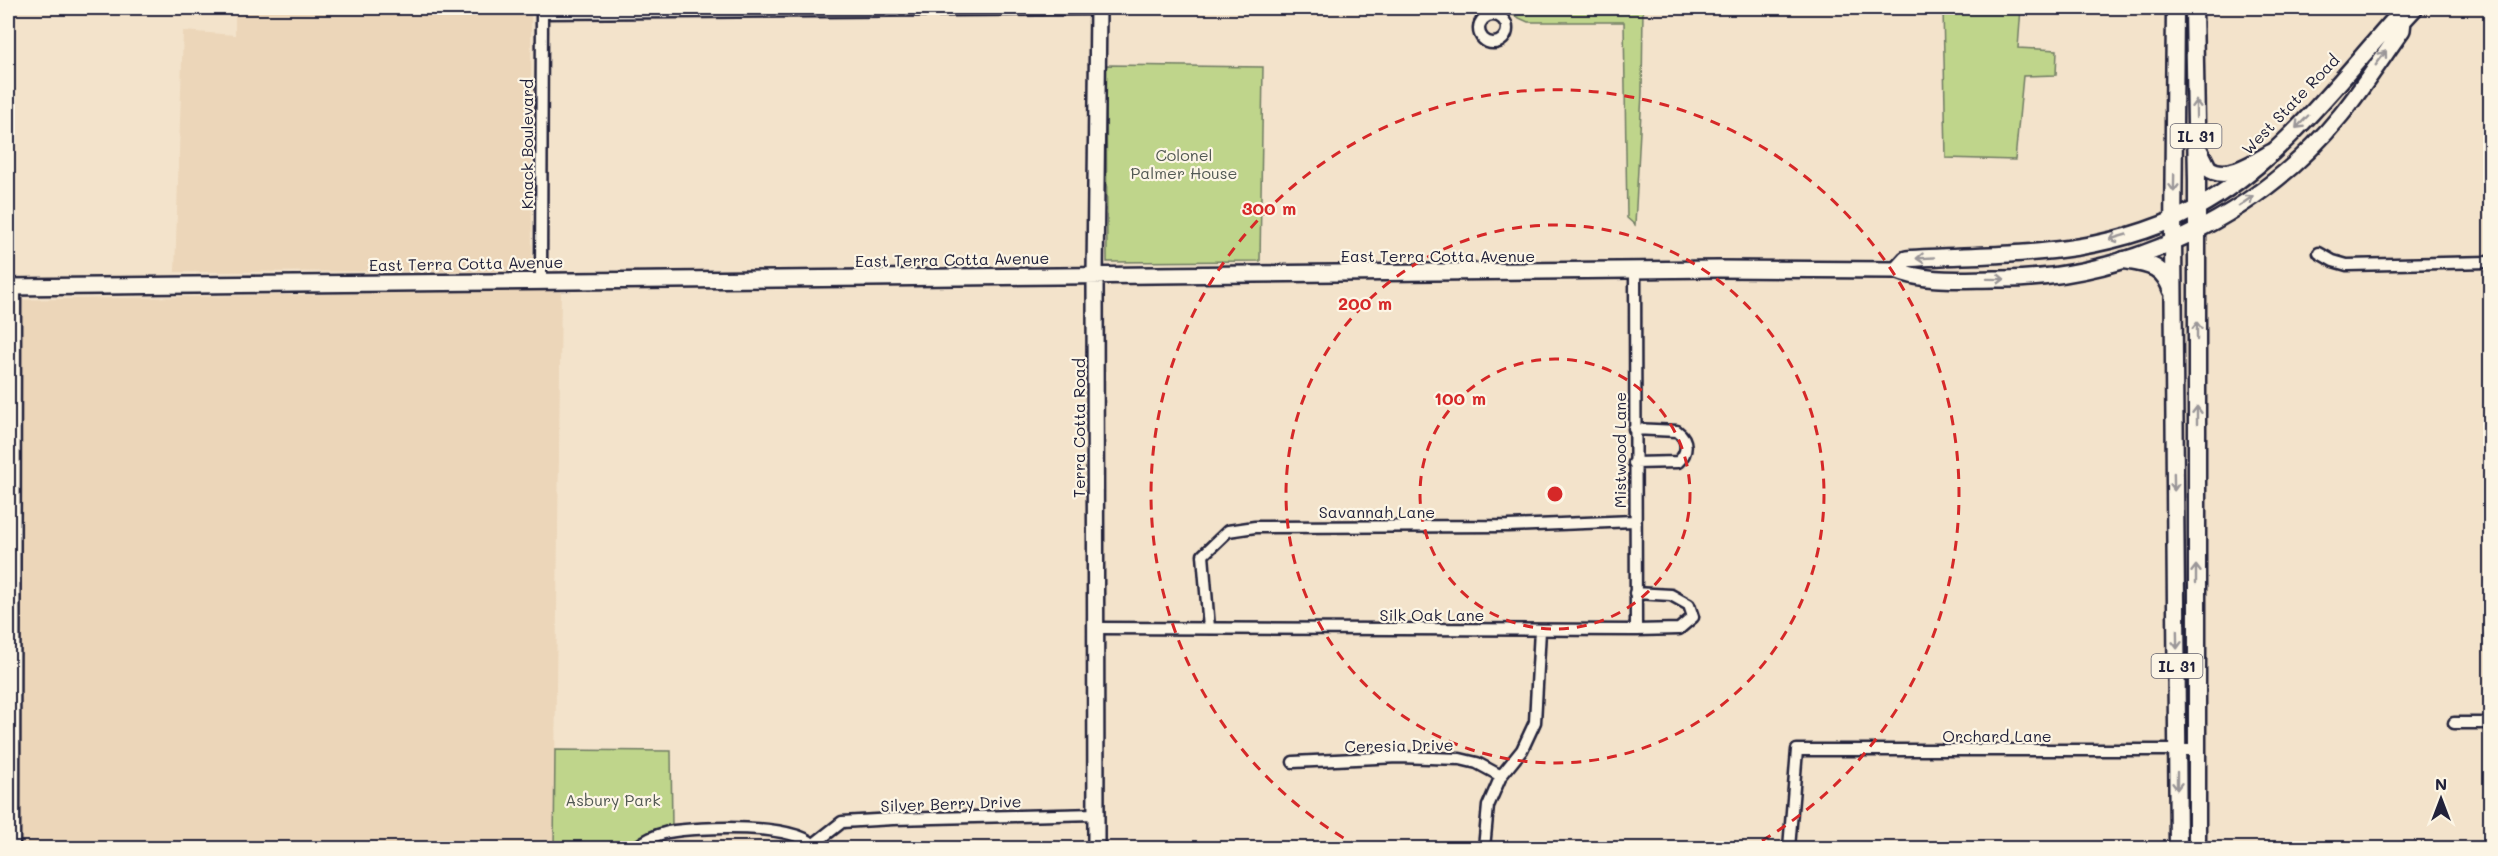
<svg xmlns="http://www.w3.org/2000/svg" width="2498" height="856" font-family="Mali,sans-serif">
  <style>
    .built { fill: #ecd6b9 }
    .green { fill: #bfd58b; stroke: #707c63; stroke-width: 1.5 }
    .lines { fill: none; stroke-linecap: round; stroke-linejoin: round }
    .street-casing { stroke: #22223b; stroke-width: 15 }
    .secondary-casing { stroke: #22223b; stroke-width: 20 }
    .primary-casing { stroke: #22223b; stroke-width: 21 }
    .street { stroke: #fcf5e5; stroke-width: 10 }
    .secondary { stroke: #fcf5e5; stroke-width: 15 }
    .primary { stroke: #fcf5e5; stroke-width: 16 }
    .oneway { stroke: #9a9698 }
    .ring { fill: none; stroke: #d62828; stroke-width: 3; stroke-dasharray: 10 8 }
    .labels { text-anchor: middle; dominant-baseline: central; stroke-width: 4.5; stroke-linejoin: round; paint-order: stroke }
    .shield { fill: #fcf5e5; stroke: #63616e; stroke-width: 1.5 }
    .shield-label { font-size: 15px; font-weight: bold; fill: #22223b }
    .street-label { font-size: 16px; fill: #22223b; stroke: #fcf5e5 }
    .park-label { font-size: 16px; fill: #515853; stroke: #fcf5e5 }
    .centre { fill: #d62828; stroke: #fcf5e5; stroke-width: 3 }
    .ring-label { font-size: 18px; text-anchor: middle; font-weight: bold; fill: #d62828; stroke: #fcf5e5; stroke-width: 4.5; stroke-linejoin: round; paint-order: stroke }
  </style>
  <rect width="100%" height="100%" fill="#f3e3cb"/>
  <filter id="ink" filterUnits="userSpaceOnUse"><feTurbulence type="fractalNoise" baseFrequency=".0167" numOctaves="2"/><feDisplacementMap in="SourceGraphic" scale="12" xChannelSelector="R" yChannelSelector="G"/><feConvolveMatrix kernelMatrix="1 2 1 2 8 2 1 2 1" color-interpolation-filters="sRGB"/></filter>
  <g filter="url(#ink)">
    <path class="built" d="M 235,8 L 531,8 L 532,271 L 175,272 L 183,31 L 235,35 Z
      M 561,290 L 554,848 L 8,848 L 8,300 Z"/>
    <path class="green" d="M 1505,8 L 1643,8 L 1642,93 L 1635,225 L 1627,218 L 1624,22 L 1528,22 L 1508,13 Z
      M 1943,8 L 2021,8 L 2018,48 L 2057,50 L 2056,75 L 2023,76 L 2015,160 L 1946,158 Z
      M 1106,65 L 1263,67 L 1260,261 L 1107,262 Z
      M 555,750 L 671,751 L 672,827 L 631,848 L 554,848 Z"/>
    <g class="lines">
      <g class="street-casing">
        <path id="street" d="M 542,13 L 1098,9
          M1479 29a14 14 0 1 1 28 0a14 14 0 1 1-28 0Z
          M 2319,253 L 2333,261 L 2347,265 L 2490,262
          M 1635,271 L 1636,630
          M 541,281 L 542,8
          M 1634,429 L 1677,431 C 1689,440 1688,453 1678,462 L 1634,463
          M 1096,628 L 1636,630 L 1679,629 L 1693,617 L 1689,605 L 1671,595 L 1635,593
          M 1209,628 L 1203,555 L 1228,531 L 1255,527 L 1508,526 L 1634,521
          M 2454,723 L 2490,723
          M 1293,762 L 1398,757 L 1460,759 L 1477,763 L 1501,776
          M 814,844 L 842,822 L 893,819 L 1096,814
          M 14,848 L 15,287
          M 635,848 C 645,840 655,835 668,832 C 696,827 800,822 816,848
          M 1484,848 L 1488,806 L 1501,776 L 1522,750 L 1535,722 L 1540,630
          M 1789,848 L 1797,750 L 2197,750"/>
      </g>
      <g class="secondary-casing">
        <path id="secondary" d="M 1896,270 L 1906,259 C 1963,255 2021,256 2078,247 C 2121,240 2170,225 2207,202 C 2281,158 2336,85 2392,22 L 2403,21
          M 8,287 L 1719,269 L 1896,270 C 1926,283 1964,279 1995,279 C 2126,281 2259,216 2341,115 C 2363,88 2382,58 2402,30 L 2403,21 L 2415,8
          M 1096,848 L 1095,275 L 1098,8"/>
      </g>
      <g class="primary-casing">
        <path id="primary" d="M 2175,8 L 2173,240 L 2178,848
          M 2194,8 L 2197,181 L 2197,848
          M 2199,150 L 2208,168 C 2226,182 2254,163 2271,153
          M 2124,260 C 2149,264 2163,265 2172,291"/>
      </g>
      <use href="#street" class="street"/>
      <use href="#secondary" class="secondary"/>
      <use href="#primary" class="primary"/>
    </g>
    <defs><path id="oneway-shaft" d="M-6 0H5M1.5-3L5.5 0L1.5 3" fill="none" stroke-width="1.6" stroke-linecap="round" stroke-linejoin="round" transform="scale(1.5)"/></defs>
    <g class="oneway">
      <use href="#oneway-shaft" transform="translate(2381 58) rotate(-54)"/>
      <use href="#oneway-shaft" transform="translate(2196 109) rotate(-91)"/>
      <use href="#oneway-shaft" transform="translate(2302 122) rotate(134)"/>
      <use href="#oneway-shaft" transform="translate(2174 183) rotate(91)"/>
      <use href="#oneway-shaft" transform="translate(2246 201) rotate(-35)"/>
      <use href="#oneway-shaft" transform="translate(2118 237) rotate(164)"/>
      <use href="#oneway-shaft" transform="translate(1925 258) rotate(177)"/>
      <use href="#oneway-shaft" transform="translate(1996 279) rotate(1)"/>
      <use href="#oneway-shaft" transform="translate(2197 331) rotate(-90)"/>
      <use href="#oneway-shaft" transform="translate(2197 415) rotate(-90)"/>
      <use href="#oneway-shaft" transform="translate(2174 482) rotate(89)"/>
      <use href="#oneway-shaft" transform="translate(2196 574) rotate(-90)"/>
      <use href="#oneway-shaft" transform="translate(2177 640) rotate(89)"/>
      <use href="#oneway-shaft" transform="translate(2177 781) rotate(90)"/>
    </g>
  </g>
  <g class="ring">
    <circle cx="1555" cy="494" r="135"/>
    <circle cx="1555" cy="494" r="269"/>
    <path d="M1359 847A404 404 0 1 1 1751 847"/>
  </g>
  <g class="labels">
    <g class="shield">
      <rect x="2170.5" y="124" width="51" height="24" rx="4.5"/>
      <rect x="2151.5" y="654" width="51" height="24" rx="4.5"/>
    </g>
    <g class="shield-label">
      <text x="2196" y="136">IL 31</text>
      <text x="2177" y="666">IL 31</text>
    </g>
    <g class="street-label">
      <text transform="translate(2290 104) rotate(-46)">West State Road</text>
      <text transform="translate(526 144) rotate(-90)">Knack Boulevard</text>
      <text x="1438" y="255">East Terra Cotta Avenue</text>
      <text transform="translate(952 259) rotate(-1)">East Terra Cotta Avenue</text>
      <text transform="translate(466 263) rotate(-1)">East Terra Cotta Avenue</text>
      <text transform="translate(1078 428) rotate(-90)">Terra Cotta Road</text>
      <text transform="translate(1619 450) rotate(-90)">Mistwood Lane</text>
      <text x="1377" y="511">Savannah Lane</text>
      <text x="1432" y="614">Silk Oak Lane</text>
      <text x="1997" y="735">Orchard Lane</text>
      <text transform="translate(1399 745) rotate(-1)">Ceresia Drive</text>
      <text transform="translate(951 803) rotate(-2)">Silver Berry Drive</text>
    </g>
    <g class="park-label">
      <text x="1184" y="154">Colonel<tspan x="1184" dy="18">Palmer House</tspan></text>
      <text x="613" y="799">Asbury Park</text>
    </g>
  </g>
  <circle cx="1555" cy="494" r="9" class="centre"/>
  <g class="ring-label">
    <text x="1269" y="215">300 m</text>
    <text x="1365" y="310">200 m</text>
    <text x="1460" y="405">100 m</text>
  </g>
  <rect width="2498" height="856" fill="none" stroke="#fcf5e5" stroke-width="30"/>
  <rect x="15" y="15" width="2468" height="826" fill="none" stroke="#22223b" stroke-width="2" filter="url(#ink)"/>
  <g transform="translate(2441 799)" stroke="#fcf5e5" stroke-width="4.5" paint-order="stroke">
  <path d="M0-4.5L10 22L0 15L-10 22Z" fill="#22223b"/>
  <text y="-9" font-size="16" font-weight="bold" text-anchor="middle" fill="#22223b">N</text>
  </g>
</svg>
